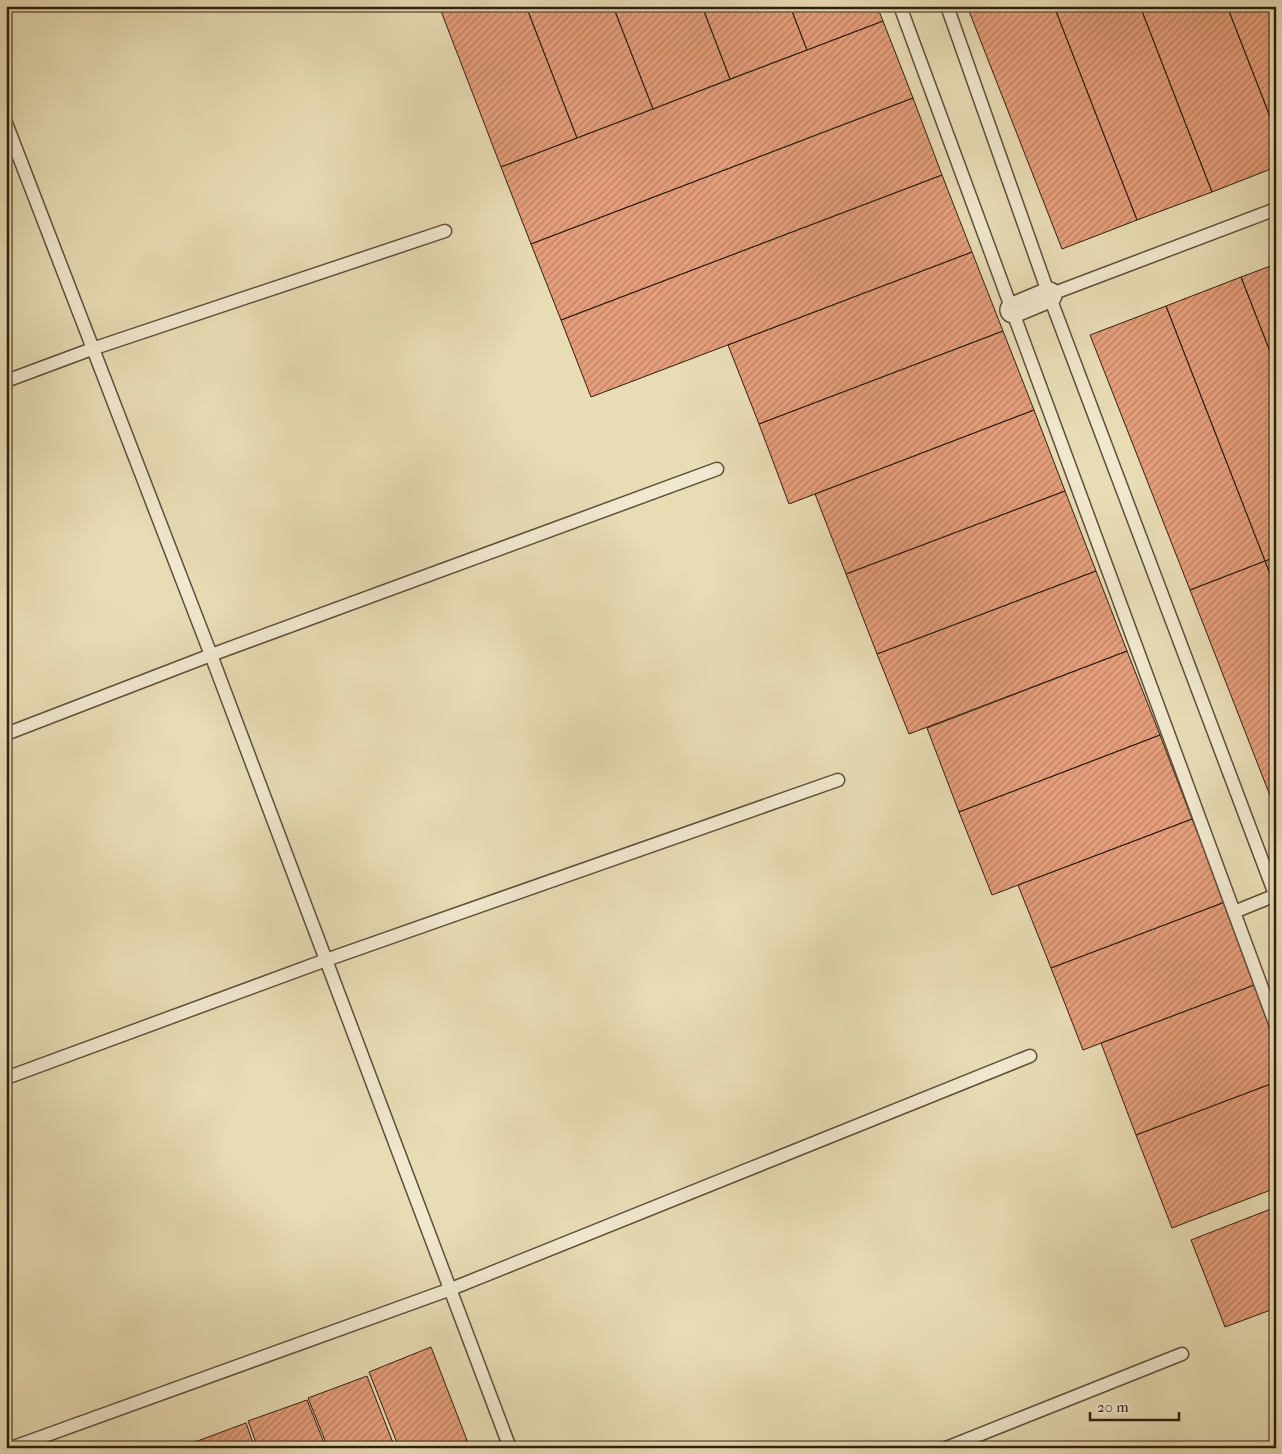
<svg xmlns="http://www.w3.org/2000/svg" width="1282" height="1454" font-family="'IM FELL French Canon',serif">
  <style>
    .building { fill: url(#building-hatch); stroke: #311f0e }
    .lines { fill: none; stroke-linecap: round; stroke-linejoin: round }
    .service-casing { stroke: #5f4e38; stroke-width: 15 }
    .minor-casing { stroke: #5f4e38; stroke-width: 28 }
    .service { stroke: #f0e8cf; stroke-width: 12 }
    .minor { stroke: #f0e8cf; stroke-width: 25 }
  </style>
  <defs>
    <pattern id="building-hatch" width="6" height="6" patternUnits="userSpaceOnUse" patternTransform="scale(1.25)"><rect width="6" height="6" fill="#e59e7b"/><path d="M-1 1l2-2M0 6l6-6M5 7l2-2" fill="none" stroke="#ba8063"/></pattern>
  </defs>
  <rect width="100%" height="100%" fill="#e8dcb5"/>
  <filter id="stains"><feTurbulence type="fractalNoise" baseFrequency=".004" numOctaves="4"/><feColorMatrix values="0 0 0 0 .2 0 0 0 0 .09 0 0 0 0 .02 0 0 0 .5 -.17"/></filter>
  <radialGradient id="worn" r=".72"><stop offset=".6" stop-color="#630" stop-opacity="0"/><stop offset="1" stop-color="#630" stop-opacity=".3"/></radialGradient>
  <path class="building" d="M 439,6 L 526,6 L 577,138 L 501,167 Z
    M 526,6 L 613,6 L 653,109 L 577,138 Z
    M 613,6 L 702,6 L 730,79 L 653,109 Z
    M 702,6 L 790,6 L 807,50 L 730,79 Z
    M 790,6 L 877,6 L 883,21 L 807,50 Z
    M 967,6 L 1054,6 L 1137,220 L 1062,249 Z
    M 1054,6 L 1140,6 L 1212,192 L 1137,220 Z
    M 1140,6 L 1227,6 L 1276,132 L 1276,167 L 1212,192 Z
    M 1227,6 L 1276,6 L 1276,132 Z
    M 883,21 L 913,98 L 531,244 L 501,167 Z
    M 913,98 L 942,175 L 561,320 L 531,244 Z
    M 942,175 L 972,252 L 591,397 L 561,320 Z
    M 972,252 L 1003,331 L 759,424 L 728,345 Z
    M 1276,264 L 1276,367 L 1241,277 Z
    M 1241,277 L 1276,367 L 1276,557 L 1265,561 L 1166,306 Z
    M 1166,306 L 1265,561 L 1190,590 L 1090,335 Z
    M 1003,331 L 1034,410 L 789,504 L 759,424 Z
    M 1034,410 L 1065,491 L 846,574 L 815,494 Z
    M 1065,491 L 1096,571 L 877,654 L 846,574 Z
    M 1276,557 L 1276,589 L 1265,561 Z
    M 1265,561 L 1276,589 L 1276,811 L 1190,590 Z
    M 1096,571 L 1127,651 L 909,734 L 877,654 Z
    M 1127,651 L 1160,735 L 959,812 L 927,728 Z
    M 1160,735 L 1192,819 L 992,895 L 959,812 Z
    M 1192,819 L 1225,902 L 1051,968 L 1018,885 Z
    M 1225,902 L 1257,984 L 1083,1050 L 1051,968 Z
    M 1257,984 L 1276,1034 L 1276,1082 L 1136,1135 L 1101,1043 Z
    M 1276,1082 L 1276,1188 L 1172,1228 L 1136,1135 Z
    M 1276,1207 L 1276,1308 L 1225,1327 L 1191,1240 Z
    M 431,1347 L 470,1448 L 399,1448 L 369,1372 Z
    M 367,1376 L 395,1448 L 328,1448 L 308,1398 Z
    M 307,1400 L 326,1448 L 258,1448 L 248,1421 Z
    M 246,1423 L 255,1448 L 185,1448 L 184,1446 Z"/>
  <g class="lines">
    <g class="service-casing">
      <path id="service" d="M 900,6 L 1276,1026
        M 947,6 L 1049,295 L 1276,897
        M 6,123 L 211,655 L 510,1448
        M 1049,295 L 1276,209
        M 6,381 L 92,349 L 445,231
        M 6,734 L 211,655 L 717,469
        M 1234,912 L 1276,895
        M 6,1078 L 326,960 L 838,780
        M 11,1448 L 451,1289 L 1030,1056
        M 946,1448 L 1182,1354"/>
    </g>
    <g class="minor-casing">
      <path id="minor" d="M 1013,310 L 1049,295"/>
    </g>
    <use href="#service" class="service"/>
    <use href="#minor" class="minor"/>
  </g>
  <rect width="1282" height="1454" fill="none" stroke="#e8dcb5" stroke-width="25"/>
  <rect x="8" y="8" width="1267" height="1439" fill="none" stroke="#311f0e" stroke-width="2.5"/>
  <rect x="12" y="12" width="1257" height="1429" fill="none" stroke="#311f0e"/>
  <path d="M1090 1412v8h89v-8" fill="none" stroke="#311f0e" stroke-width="2.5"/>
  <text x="1097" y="1412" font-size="15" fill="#311f0e" stroke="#f0e8cf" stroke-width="4" paint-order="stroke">20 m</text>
  <rect width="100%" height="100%" filter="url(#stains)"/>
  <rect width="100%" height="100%" fill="url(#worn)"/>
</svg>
